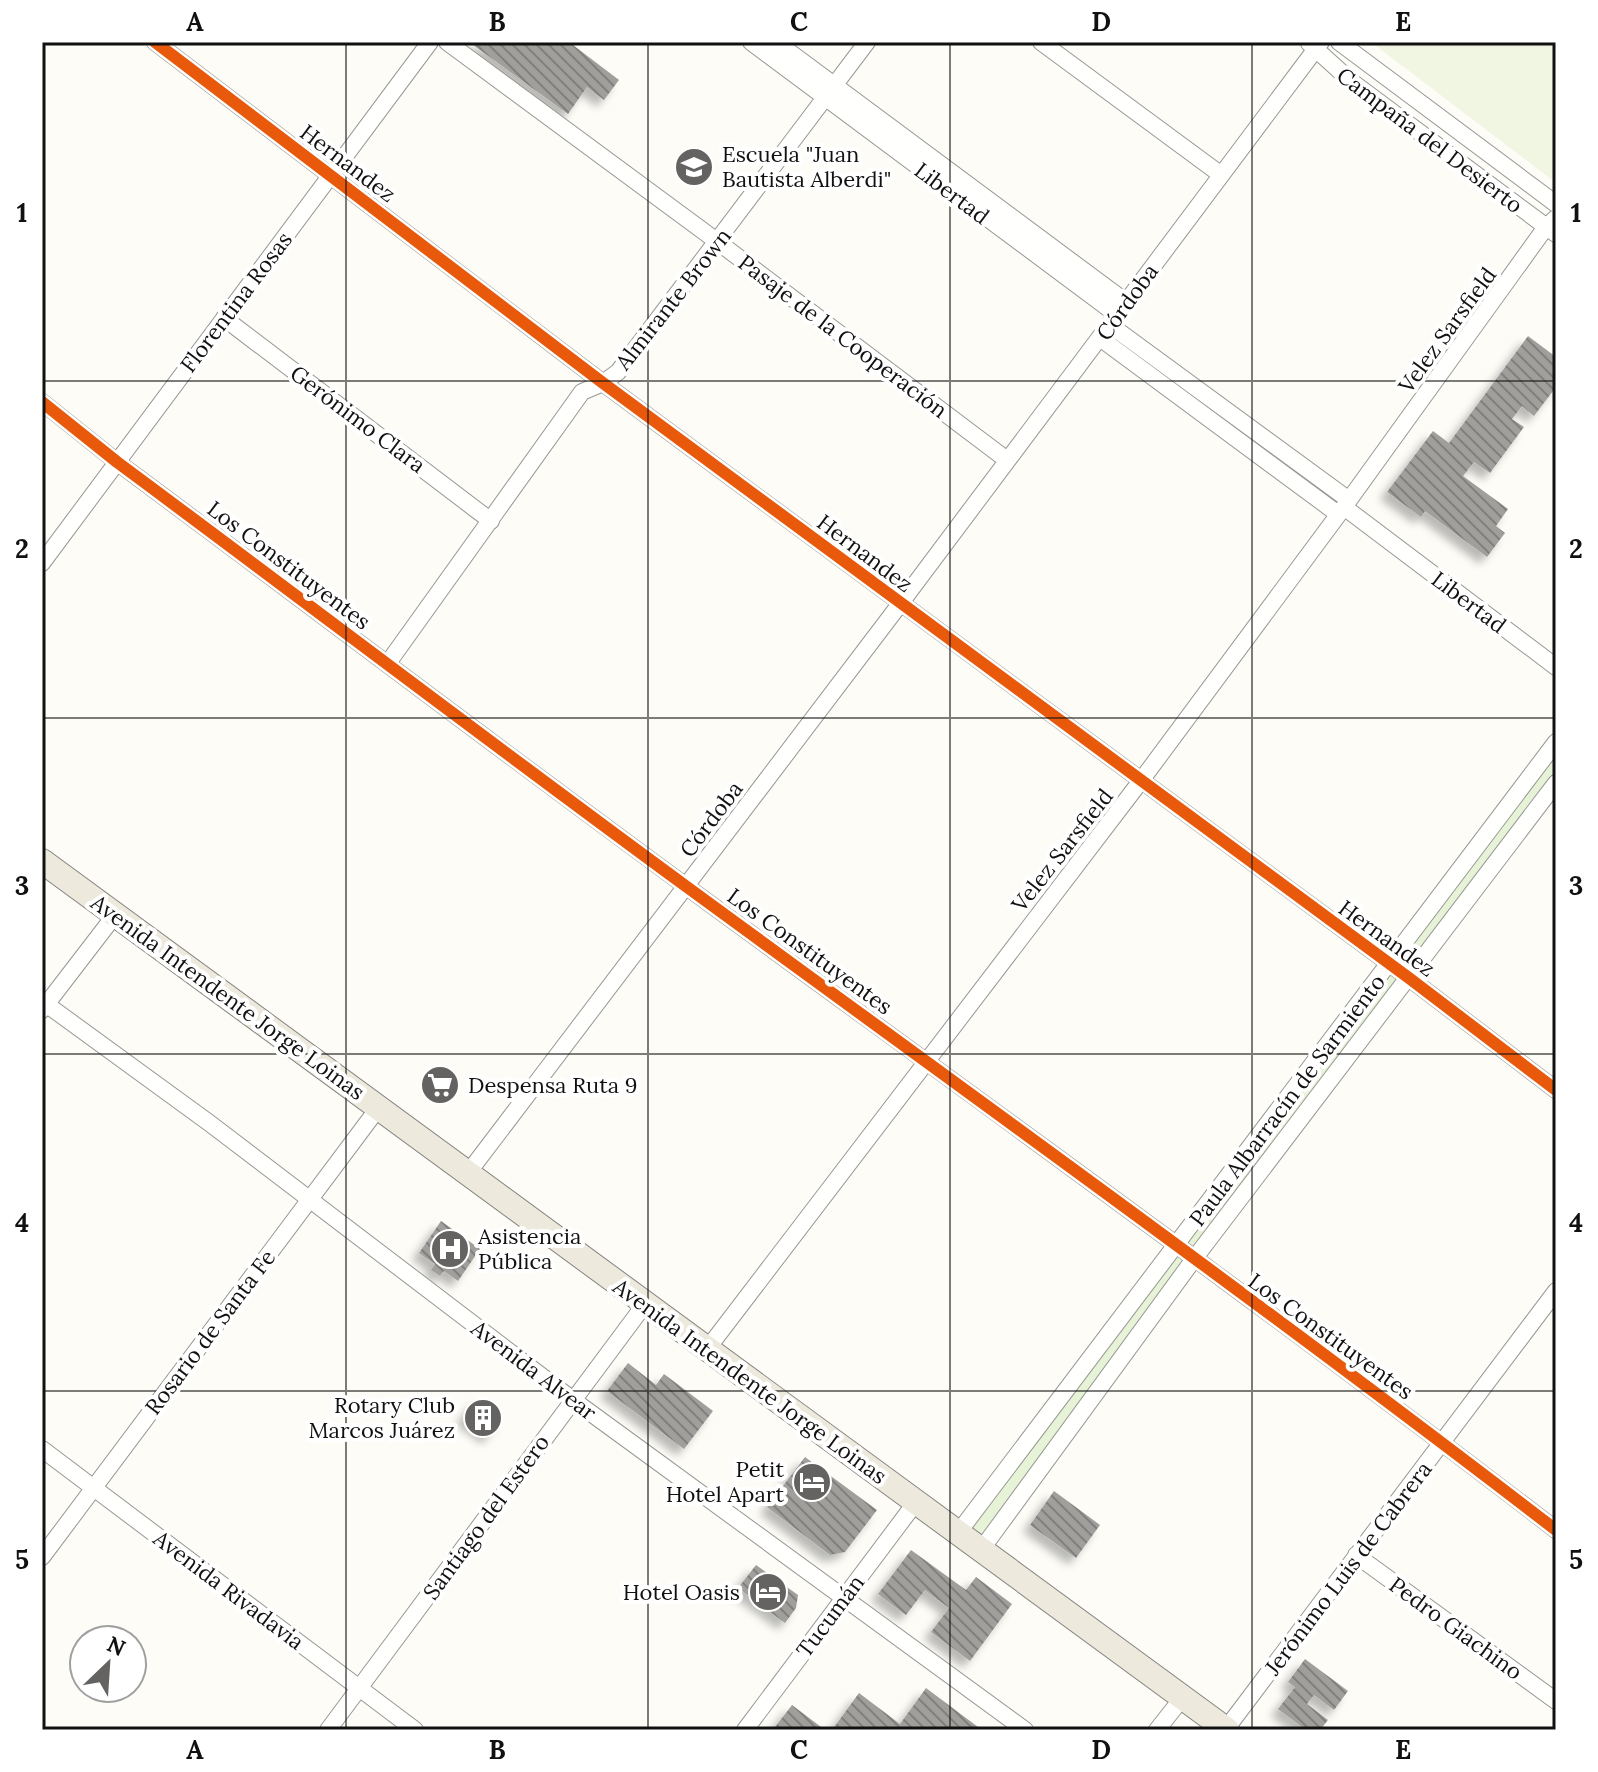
<svg xmlns="http://www.w3.org/2000/svg" width="1598" height="1772" font-family="Lora,serif">
  <style>
    .green { fill: #e7f3d7 }
    .pitch { fill: #f0f6e1 }
    .building { fill: url(#building-back-hatch); filter: url(#shadow) }
    .lines { fill: none; stroke-linecap: round; stroke-linejoin: round }
    .street-casing { stroke: #979795; stroke-width: 18 }
    .primary-casing { stroke: #858482; stroke-width: 26 }
    .street { stroke: #fffffe; stroke-width: 16 }
    .primary { stroke: #ede9dc; stroke-width: 24 }
    .cycleway-casing { stroke: #fff; stroke-width: 17 }
    .cycleway { stroke: #e8590c; stroke-width: 12 }
    .grid { fill: none; stroke: #111; stroke-width: 2; stroke-opacity: 0.55 }
    .labels { text-anchor: middle; dominant-baseline: central; stroke-width: 8; stroke-linejoin: round; paint-order: stroke }
    .street-label { font-size: 22px; fill: #111; stroke: #fff }
    .poi-label { font-size: 22px; fill: #111; stroke: #fff; text-anchor: start }
    .neatline { fill: none; stroke: #111; stroke-width: 3 }
    .grid-label { font-size: 26px; text-anchor: middle; font-weight: bold; fill: #111 }
  </style>
  <defs>
    <pattern id="building-back-hatch" width="6" height="6" patternUnits="userSpaceOnUse" patternTransform="scale(2)"><rect width="6" height="6" fill="#a19f9c"/><path d="M-1 5l2 2M0 0l6 6M5-1l2 2" fill="none" stroke="#82807e"/></pattern>
    <filter id="shadow"><feDropShadow dx="-7" dy="7" stdDeviation="4" flood-color="#0004"/></filter>
  </defs>
  <rect width="100%" height="100%" fill="#fdfcf7"/>
  <path class="green" d="M 1556,742 L 1556,783 L 981,1550 L 958,1533 Z"/>
  <path class="pitch" d="M 1371,42 L 1556,42 L 1556,177 L 1551,179 Z"/>
  <path class="building" d="M 469,42 L 569,42 L 619,80 L 604,100 L 587,87 L 568,114 Z
    M 1528,336 L 1556,357 L 1556,387 L 1534,416 L 1522,406 L 1512,419 L 1524,427 L 1490,473 L 1474,462 L 1463,476 L 1508,509 L 1496,526 L 1505,533 L 1487,557 L 1425,511 L 1421,517 L 1387,492 L 1433,431 L 1449,443 Z
    M 441,1221 L 480,1249 L 458,1281 L 444,1271 L 440,1276 L 431,1270 L 435,1264 L 419,1253 Z
    M 628,1363 L 656,1385 L 664,1374 L 713,1411 L 684,1449 L 607,1391 Z
    M 477,1399 L 503,1418 L 489,1437 L 463,1418 Z
    M 805,1457 L 877,1510 L 845,1552 L 830,1555 L 767,1507 Z
    M 1054,1491 L 1100,1525 L 1076,1558 L 1030,1525 Z
    M 911,1550 L 966,1590 L 976,1577 L 1012,1604 L 970,1661 L 931,1632 L 949,1608 L 925,1590 L 906,1615 L 878,1594 Z
    M 756,1565 L 798,1595 L 796,1608 L 785,1623 L 738,1588 Z
    M 1305,1659 L 1348,1691 L 1334,1710 L 1314,1695 L 1307,1704 L 1328,1720 L 1320,1730 L 1306,1730 L 1278,1709 L 1295,1687 L 1288,1682 Z
    M 926,1688 L 982,1730 L 832,1730 L 859,1693 L 900,1724 Z
    M 792,1705 L 825,1730 L 779,1730 L 775,1727 Z"/>
  <g class="lines">
    <g class="street-casing">
      <path id="street" d="M 155,42 L 603,383 L 1409,978 L 1556,1090
        M 447,42 L 718,242 L 1007,460
        M 751,42 L 1116,314
        M 776,42 L 1126,302
        M 1041,42 L 1220,174
        M 1339,42 L 1556,204
        M 1309,43 L 1352,82 L 1556,234
        M 224,318 L 491,521
        M 1110,325 L 1349,500
        M 1100,338 L 1338,514
        M 42,402 L 117,462 C 307,603 496,747 687,887 C 978,1100 1270,1310 1556,1530
        M 1344,507 L 1556,667
        M 42,563 L 430,42
        M 388,663 L 582,392 L 603,383 L 618,372 L 867,42
        M 46,1004 L 208,1122 L 573,1400 L 1025,1730
        M 42,1010 L 115,915
        M 468,1173 L 900,604 L 1321,42
        M 708,1348 L 1140,782 L 1344,507 L 1546,227 L 1556,218
        M 42,1449 L 415,1730
        M 958,1533 L 1556,742
        M 981,1550 L 1194,1259 L 1556,783
        M 1356,1555 L 1556,1701
        M 42,1557 L 379,1107
        M 1226,1729 L 1556,1291
        M 328,1730 L 645,1304
        M 745,1730 L 916,1502
        M 1157,1730 L 1183,1697"/>
    </g>
    <g class="primary-casing">
      <path id="primary" d="M 42,861 L 1227,1730"/>
    </g>
    <use href="#street" class="street"/>
    <use href="#primary" class="primary"/>
    <g class="cycleway-casing">
      <path id="cycleway" d="M 155,42 L 603,383 L 1409,978 L 1556,1090
        M 42,402 L 117,462 C 307,603 496,747 687,887 C 978,1100 1270,1310 1556,1530"/>
    </g>
    <use href="#cycleway" class="cycleway"/>
  </g>
  <path class="grid" d="M 346,42 L 346,1730M 648,42 L 648,1730M 950,42 L 950,1730M 1252,42 L 1252,1730M 42,381 L 1556,381M 42,718 L 1556,718M 42,1054 L 1556,1054M 42,1391 L 1556,1391"/>
  <defs>
    <g id="school-disc" transform="scale(2)"><circle r="9.5" fill="#646362" stroke="#fff"/><path d="M0-5L7-2L0 1L-7-2ZM-4 1L0 2.5L4 1V4Q0 6-4 4Z" fill="#fff"/></g>
    <g id="supermarket-disc" transform="scale(2)"><circle r="9.5" fill="#646362" stroke="#fff"/><path d="M-6-5.5h2.5l.6 2H6L4.5 2H-2.5L-4.4-4H-6ZM-1.5 3.2a1.3 1.3 0 1 0 .1 0ZM3 3.2a1.3 1.3 0 1 0 .1 0Z" fill="#fff"/></g>
    <g id="hospital-disc" transform="scale(2)"><circle r="9.5" fill="#646362" stroke="#fff"/><path d="M-5-5h3v3.5h4V-5h3V5h-3V1.5h-4V5h-3Z" fill="#fff"/></g>
    <g id="building-disc" transform="scale(2)"><circle r="9.5" fill="#646362" stroke="#fff"/><path d="M-4-6H4V6H1V3H-1V6H-4ZM-2.5-4.3h1.7v1.8h-1.7ZM.8-4.3h1.7v1.8H.8ZM-2.5-1h1.7V.8h-1.7ZM.8-1h1.7V.8H.8Z" fill="#fff"/></g>
    <g id="hotel-disc" transform="scale(2)"><circle r="9.5" fill="#646362" stroke="#fff"/><path d="M-6-4.5h1.5V1H6V5H4.5V3h-9V5H-6ZM-4 0a1.8 1.8 0 1 1 3.6 0ZM.5 0V-2.5h3Q6-2.5 6 0Z" fill="#fff"/></g>
  </defs>
  <g fill-rule="evenodd">
    <use href="#school-disc" x="694" y="167"/>
    <use href="#supermarket-disc" x="440" y="1085"/>
    <use href="#hospital-disc" x="450" y="1249"/>
    <use href="#building-disc" x="483" y="1418"/>
    <use href="#hotel-disc" x="812" y="1482"/>
    <use href="#hotel-disc" x="768" y="1592"/>
  </g>
  <g class="labels">
    <g class="street-label">
      <text transform="translate(1430 140) rotate(37)">Campaña del Desierto</text>
      <text transform="translate(348 163) rotate(37)">Hernandez</text>
      <text transform="translate(952 193) rotate(37)">Libertad</text>
      <text transform="translate(673 299) rotate(-52)">Almirante Brown</text>
      <text transform="translate(236 302) rotate(-53)">Florentina Rosas</text>
      <text transform="translate(1127 302) rotate(-54)">Córdoba</text>
      <text transform="translate(1447 330) rotate(-54)">Velez Sarsfield</text>
      <text transform="translate(843 336) rotate(37)">Pasaje de la Cooperación</text>
      <text transform="translate(358 419) rotate(37)">Gerónimo Clara</text>
      <text transform="translate(865 553) rotate(37)">Hernandez</text>
      <text transform="translate(289 565) rotate(37)">Los Constituyentes</text>
      <text transform="translate(1469 602) rotate(37)">Libertad</text>
      <text transform="translate(711 819) rotate(-53)">Córdoba</text>
      <text transform="translate(1062 850) rotate(-52)">Velez Sarsfield</text>
      <text transform="translate(1387 938) rotate(36)">Hernandez</text>
      <text transform="translate(810 951) rotate(36)">Los Constituyentes</text>
      <text transform="translate(228 997) rotate(36)">Avenida Intendente Jorge Loinas</text>
      <text transform="translate(1287 1100) rotate(-53)">Paula Albarracín de Sarmiento</text>
      <text transform="translate(210 1332) rotate(-53)">Rosario de Santa Fe</text>
      <text transform="translate(1331 1336) rotate(36)">Los Constituyentes</text>
      <text transform="translate(534 1370) rotate(37)">Avenida Alvear</text>
      <text transform="translate(750 1381) rotate(36)">Avenida Intendente Jorge Loinas</text>
      <text transform="translate(486 1517) rotate(-54)">Santiago del Estero</text>
      <text transform="translate(1348 1568) rotate(-53)">Jerónimo Luis de Cabrera</text>
      <text transform="translate(229 1590) rotate(37)">Avenida Rivadavia</text>
      <text transform="translate(830 1616) rotate(-53)">Tucumán</text>
      <text transform="translate(1456 1628) rotate(36)">Pedro Giachino</text>
    </g>
    <g class="poi-label">
      <text x="722" y="154">Escuela "Juan<tspan x="722" dy="25">Bautista Alberdi"</tspan></text>
      <text x="468" y="1085">Despensa Ruta 9</text>
      <text x="478" y="1236">Asistencia<tspan x="478" dy="25">Pública</tspan></text>
      <text x="455" y="1405" text-anchor="end">Rotary Club<tspan x="455" dy="25">Marcos Juárez</tspan></text>
      <text x="784" y="1469" text-anchor="end">Petit<tspan x="784" dy="25">Hotel Apart</tspan></text>
      <text x="740" y="1592" text-anchor="end">Hotel Oasis</text>
    </g>
  </g>
  <rect width="1598" height="1772" fill="none" stroke="#ffffff" stroke-width="88"/>
  <g transform="translate(108 1664) rotate(25)"><circle r="38" fill="#ffffff" stroke="#a0a0a0" stroke-width="2"/>
  <path d="M0-6L14 30L0 20L-14 30Z" fill="#646362"/>
  <text y="-12" font-size="22" font-weight="bold" text-anchor="middle" fill="#111111">N</text>
  </g>
  <rect x="44" y="44" width="1510" height="1684" class="neatline"/>
  <g class="grid-label">
    <text x="195" y="31">A</text>
    <text x="497" y="31">B</text>
    <text x="799" y="31">C</text>
    <text x="1101" y="31">D</text>
    <text x="1403" y="31">E</text>
    <text x="22" y="222">1</text>
    <text x="1576" y="222">1</text>
    <text x="22" y="558">2</text>
    <text x="1576" y="558">2</text>
    <text x="22" y="895">3</text>
    <text x="1576" y="895">3</text>
    <text x="22" y="1232">4</text>
    <text x="1576" y="1232">4</text>
    <text x="22" y="1569">5</text>
    <text x="1576" y="1569">5</text>
    <text x="195" y="1759">A</text>
    <text x="497" y="1759">B</text>
    <text x="799" y="1759">C</text>
    <text x="1101" y="1759">D</text>
    <text x="1403" y="1759">E</text>
  </g>
</svg>
